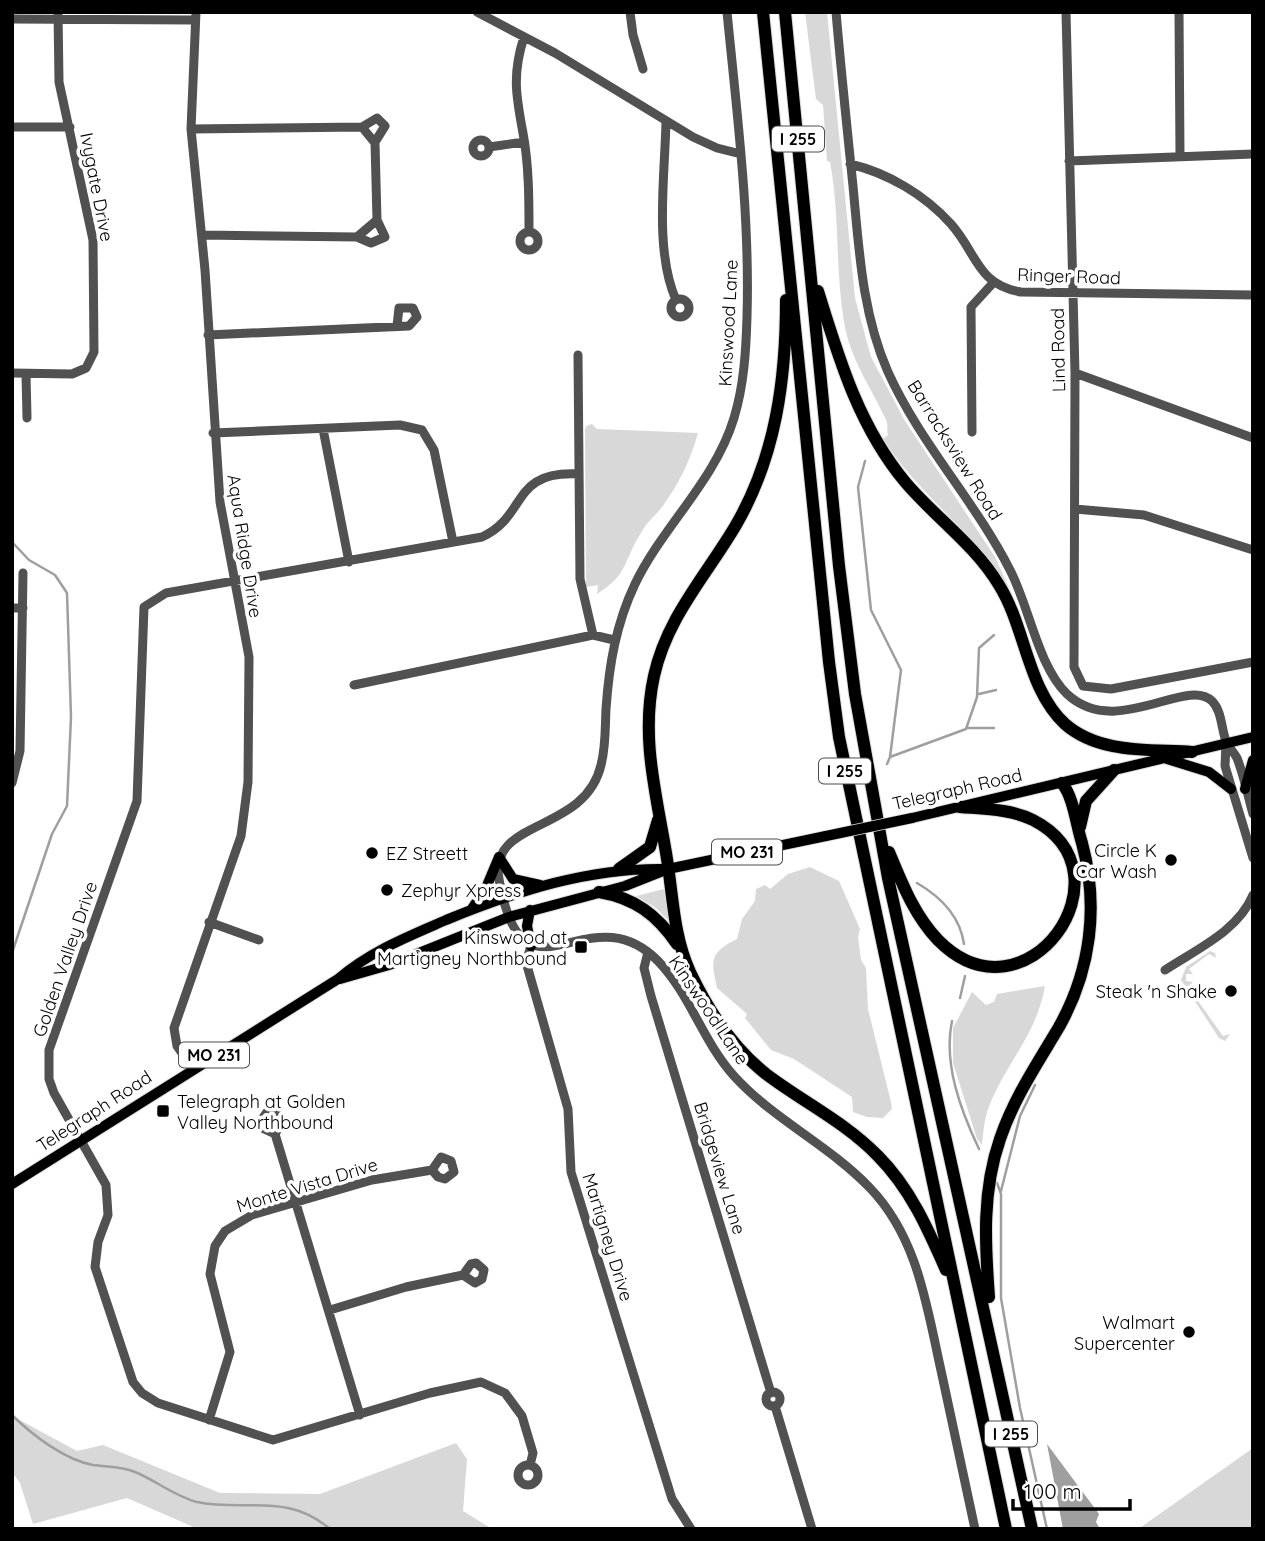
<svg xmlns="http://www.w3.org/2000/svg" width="1265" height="1541" font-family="Quicksand,sans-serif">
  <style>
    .green { fill: #d8d8d8 }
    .water { fill: #9f9f9f }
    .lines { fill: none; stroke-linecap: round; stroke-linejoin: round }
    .stream { stroke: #9f9f9f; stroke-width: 2.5 }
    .major-casing { stroke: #dbdbdb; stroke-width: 12 }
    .highway-casing { stroke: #dbdbdb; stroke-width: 14 }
    .minor { stroke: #515151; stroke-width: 9 }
    .major { stroke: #000; stroke-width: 10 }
    .highway { stroke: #000; stroke-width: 12 }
    .major-bridge-casing { stroke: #dbdbdb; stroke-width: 12; stroke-linecap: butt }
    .major-bridge { stroke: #000; stroke-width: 10 }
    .poi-dot { fill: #000; stroke: #fff; stroke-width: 2.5 }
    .labels { text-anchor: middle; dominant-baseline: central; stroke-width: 7; stroke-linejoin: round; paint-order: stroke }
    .shield { fill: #fff; stroke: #4c4c4c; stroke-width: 2 }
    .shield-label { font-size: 16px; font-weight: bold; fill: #000 }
    .street-label { font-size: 18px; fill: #000; stroke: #fff }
    .poi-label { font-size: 18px; fill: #000; stroke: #fff; text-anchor: end }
  </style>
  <rect width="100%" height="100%" fill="#fff"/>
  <path class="green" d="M 805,12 L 827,12 L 855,298 L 871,357 L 905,421 L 995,557 L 1019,610 C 1009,590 999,571 984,554 C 951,515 911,483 883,439 L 888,435 C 886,429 889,426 886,420 C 871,387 850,359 844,322 C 835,269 840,214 830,162 L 827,161 L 823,105 L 816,99 Z
    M 592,424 L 597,429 L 698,433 C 690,461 679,484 662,507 C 655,516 646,523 641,533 C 623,561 629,574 597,594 L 598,585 L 586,587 L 585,430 L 586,426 Z
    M 810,867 L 839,881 L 860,929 L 858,937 L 861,960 L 866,968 L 868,1009 L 891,1102 L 892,1109 L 883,1118 L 867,1117 L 853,1112 L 852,1097 L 794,1059 L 771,1050 L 745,1018 L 747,1014 L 717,988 C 711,960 709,953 737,939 L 742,919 L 755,901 L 756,889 L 765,885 L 770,889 L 788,874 Z
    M 664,889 L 670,922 L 656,908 L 636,896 Z
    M 1210,951 L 1215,953 L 1216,958 L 1209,954 L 1189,969 L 1193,974 L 1186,974 L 1186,981 L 1193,982 L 1188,987 L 1223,1036 L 1230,1034 L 1225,1041 L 1219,1038 L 1181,980 L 1186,967 Z
    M 1045,986 C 1036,1038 1003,1065 987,1112 C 984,1122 983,1134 982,1145 L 977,1139 L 953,1063 L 953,1028 L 972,992 L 986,1005 L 994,1002 L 997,994 Z
    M 12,1413 L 16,1418 L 77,1451 L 103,1445 L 220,1493 L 320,1494 L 456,1443 L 467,1459 L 463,1511 L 492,1529 L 198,1529 L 127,1498 L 33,1524 L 20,1483 L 12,1472 Z
    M 1253,1448 L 1253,1529 L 1138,1529 L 1144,1525 Z"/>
  <path class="water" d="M 1047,1444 L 1099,1514 L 1096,1522 L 1100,1529 L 1063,1529 Z"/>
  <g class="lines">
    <path class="stream" d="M 865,461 L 858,487 L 871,610 L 901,670 L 890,757
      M 12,542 L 29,560 L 55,575 L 67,593 L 71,717 L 67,806 L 52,834 L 12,953
      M 979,694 L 996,690
      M 967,728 L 994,728
      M 887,764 L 890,757 L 966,729 L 977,697 L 979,648 L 994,635
      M 917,883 C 941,897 960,916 964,944
      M 960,998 L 965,976
      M 952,1021 C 943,1064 961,1111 979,1149
      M 997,1183 L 1001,1194 L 1001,1298 L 1020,1408 L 1047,1529
      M 1001,1191 L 1020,1116 L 1035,1085
      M 12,1415 C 32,1435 65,1460 93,1465 C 107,1467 121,1466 135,1472 C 155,1480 176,1497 197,1502 C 246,1512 287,1492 330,1529"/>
    <g class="major-casing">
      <path id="major" d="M 1167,759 L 1209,772 L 1231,789
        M 1245,789 L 1253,760
        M 912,818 L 1253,737
        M 499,857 L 513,879 L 540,885
        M 471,910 L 486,888 L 499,857
        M 530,910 L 527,926 L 531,946
        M 340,979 L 389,965 L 509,917 L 625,886 L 668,869 L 826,836
        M 12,1184 L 338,979 C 371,951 407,937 446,920 C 517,891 590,867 668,869"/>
    </g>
    <g class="highway-casing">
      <path id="highway" d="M 763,12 L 829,662 L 839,737 L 1006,1529
        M 785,12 L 839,566 L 855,694 L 888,878 L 1032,1529
        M 818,291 C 839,359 859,427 906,483 C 936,518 975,545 999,585 C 1026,628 1027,689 1065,724 C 1099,754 1150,749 1192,752
        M 786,300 C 786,379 776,456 736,525 C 706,576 667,617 654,676 C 641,735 655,789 665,847 C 673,889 672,933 690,972 C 708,1010 732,1047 766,1074 C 803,1102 845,1122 878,1156 C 910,1188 928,1229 946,1270
        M 1080,827 L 1086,801 L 1114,770
        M 889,852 C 902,883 914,915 938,940 C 1026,1029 1136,873 1033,820 C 1011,809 984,809 960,807
        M 619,869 L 650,847 L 658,820
        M 599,892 C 635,898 657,915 677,944
        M 989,1297 C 985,1243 982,1191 1000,1139 C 1014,1098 1037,1064 1059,1027 C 1091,970 1099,906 1082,843 C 1076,825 1074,798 1062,783"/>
    </g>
    <path class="minor" d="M 477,12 L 555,53 L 693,137 L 717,148 L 741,154
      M 630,12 L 633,35 L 643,69
      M 727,12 C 737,114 750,215 747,317 C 746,351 744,385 734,418 C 715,481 663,526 635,584 C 616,624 609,665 606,709 C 605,728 606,746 601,765 C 585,834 488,818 499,879 C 523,1017 587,889 658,961 C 690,994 703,1042 734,1076 C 774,1120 829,1145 870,1188 C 919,1239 927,1309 942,1375 C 953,1426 964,1477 975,1529
      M 836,12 C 841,70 847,128 853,186 C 859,249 862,313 888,372 C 920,443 975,501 1010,570 C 1029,606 1038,666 1067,694 C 1116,740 1186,676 1212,701 C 1222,711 1221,728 1226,741 C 1228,747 1234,752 1237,758 C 1244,776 1248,796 1253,814
      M 1066,12 L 1075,373 L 1074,667 L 1083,686 L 1111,689 L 1253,662
      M 1179,12 L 1180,156
      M 12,19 L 195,20
      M 524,37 C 512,74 516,96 523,133 C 529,165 529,200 529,232
      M 666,121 C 665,175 654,250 676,300
      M 12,127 L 70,127
      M 362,127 L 377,118 L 385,126 L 375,142
      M 191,129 L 362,127 L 375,143 L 377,220 L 357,237 L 202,235
      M473 148a8 8 0 1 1 16 0a8 8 0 1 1-16 0Z
      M 489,147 L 524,142
      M 1069,161 L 1253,154
      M 850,164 C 888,173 925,195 951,224 C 977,253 977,285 1021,292 L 1253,295
      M520 241a9 9 0 1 1 18 0a9 9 0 1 1-18 0Z
      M 357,237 L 371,243 L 385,237 L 377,220
      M671 308a9 9 0 1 1 18 0a9 9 0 1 1-18 0Z
      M 208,335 L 409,326 L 417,317 L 413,308 L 399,308 L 397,326
      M 578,355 L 580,579 L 593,635
      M 12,373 L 72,374 L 86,368 L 94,352 L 93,240 L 59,82 L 58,12
      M 1075,373 L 1253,438
      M 26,374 L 27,418
      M 323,429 L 349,562
      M 972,432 L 971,307 L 993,283
      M 213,433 L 400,425 L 422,430 L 434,450 L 453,542
      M 1075,509 L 1144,515 L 1253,550
      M 12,608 L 23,608
      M 354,685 L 593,635 L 614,640
      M 1226,743 L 1225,766 L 1253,858
      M 12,783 L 20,751 L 23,573
      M 209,922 L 259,940
      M 531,946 L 526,962 L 568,1109 L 571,1172 L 672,1499 L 691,1529
      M 648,952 L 644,968 L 651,996 L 771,1393
      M 1165,970 C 1197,949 1238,931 1253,895
      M 193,1069 L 177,1046 L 174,1028 L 241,836 L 248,782 L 249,657 L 220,502 L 205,270 L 191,129 L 196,12
      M 275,1134 L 262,1128 L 260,1122 L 267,1112 L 273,1111 L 281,1118 L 281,1124 L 275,1134 L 360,1415
      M 330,1310 L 406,1287 L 463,1275 L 471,1264 L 476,1263 L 484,1270 L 482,1279 L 475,1283 L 463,1275
      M766 1399a7 7 0 1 1 14 0a7 7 0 1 1-14 0Z
      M 775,1406 L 812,1529
      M 209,1420 L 230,1352 L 210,1274 L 215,1246 L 225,1231 L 252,1215 L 372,1180 L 432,1170 L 441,1157 L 451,1161 L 454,1172 L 445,1179 L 438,1177 L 432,1170
      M518 1475a10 10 0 1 1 20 0a10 10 0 1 1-20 0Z
      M 530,1465 L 533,1453 L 522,1416 L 505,1393 L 481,1382 L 430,1393 L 273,1440 L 158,1403 L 142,1393 L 133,1382 L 95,1267 L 98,1242 L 108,1215 L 106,1185 L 54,1093 L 49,1079 L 49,1050 L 137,801 L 144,607 L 166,593 L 482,537 C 528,516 510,470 579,474"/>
    <use href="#major" class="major"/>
    <use href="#highway" class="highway"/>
    <g class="major-bridge-casing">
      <path id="major-bridge" d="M 826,836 L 912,818"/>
    </g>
    <use href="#major-bridge" class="major-bridge"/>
  </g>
  <g class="poi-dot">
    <circle cx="372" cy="853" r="7"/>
    <circle cx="1171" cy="860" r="7"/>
    <circle cx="387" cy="890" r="7"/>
    <rect x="574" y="940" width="14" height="14" rx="3.5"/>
    <circle cx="1231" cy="991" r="7"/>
    <rect x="156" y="1104" width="14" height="14" rx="3.5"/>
    <circle cx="1189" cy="1332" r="7"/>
  </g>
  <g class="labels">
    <g class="shield">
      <rect x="772" y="126.5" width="52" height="25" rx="5"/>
      <rect x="819" y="758.5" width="52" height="25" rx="5"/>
      <rect x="712" y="839.5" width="70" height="25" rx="5"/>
      <rect x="179" y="1042.5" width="70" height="25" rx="5"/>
      <rect x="985" y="1421.5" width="52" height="25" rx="5"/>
    </g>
    <g class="shield-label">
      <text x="798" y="139">I 255</text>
      <text x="845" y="771">I 255</text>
      <text x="747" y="852">MO 231</text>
      <text x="214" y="1055">MO 231</text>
      <text x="1011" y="1434">I 255</text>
    </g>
    <g class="street-label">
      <text transform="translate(97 187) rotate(79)">Ivygate Drive</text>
      <text transform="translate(1069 276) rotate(2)">Ringer Road</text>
      <text transform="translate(728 323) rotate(-87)">Kinswood Lane</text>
      <text transform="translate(1058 350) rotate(-91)">Lind Road</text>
      <text transform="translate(955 450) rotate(58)">Barracksview Road</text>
      <text transform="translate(245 546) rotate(81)">Aqua Ridge Drive</text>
      <text transform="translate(957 789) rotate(-13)">Telegraph Road</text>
      <text transform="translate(65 959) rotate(-71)">Golden Valley Drive</text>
      <text transform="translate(709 1010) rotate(56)">Kinswood Lane</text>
      <text transform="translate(94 1111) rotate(-33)">Telegraph Road</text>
      <text transform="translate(720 1168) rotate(73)">Bridgeview Lane</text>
      <text transform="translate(307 1185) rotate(-17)">Monte Vista Drive</text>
      <text transform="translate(608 1237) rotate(73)">Martigney Drive</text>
    </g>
    <g class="poi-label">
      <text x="1157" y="850">Circle K<tspan x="1157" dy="21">Car Wash</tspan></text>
      <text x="386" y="853" text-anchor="start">EZ Streett</text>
      <text x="401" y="890" text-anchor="start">Zephyr Xpress</text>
      <text x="567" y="937">Kinswood at<tspan x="567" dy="21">Martigney Northbound</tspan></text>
      <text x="1217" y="991">Steak 'n Shake</text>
      <text x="177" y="1101" text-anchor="start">Telegraph at Golden<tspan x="177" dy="21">Valley Northbound</tspan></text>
      <text x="1175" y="1322">Walmart<tspan x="1175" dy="21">Supercenter</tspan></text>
    </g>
  </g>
  <rect width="1265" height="1541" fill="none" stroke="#000000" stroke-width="28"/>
  <path d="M1013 1499v10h117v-10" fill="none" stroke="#000000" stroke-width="3.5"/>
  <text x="1024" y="1499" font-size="21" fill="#000000" stroke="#ffffff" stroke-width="5" paint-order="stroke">100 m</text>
</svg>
